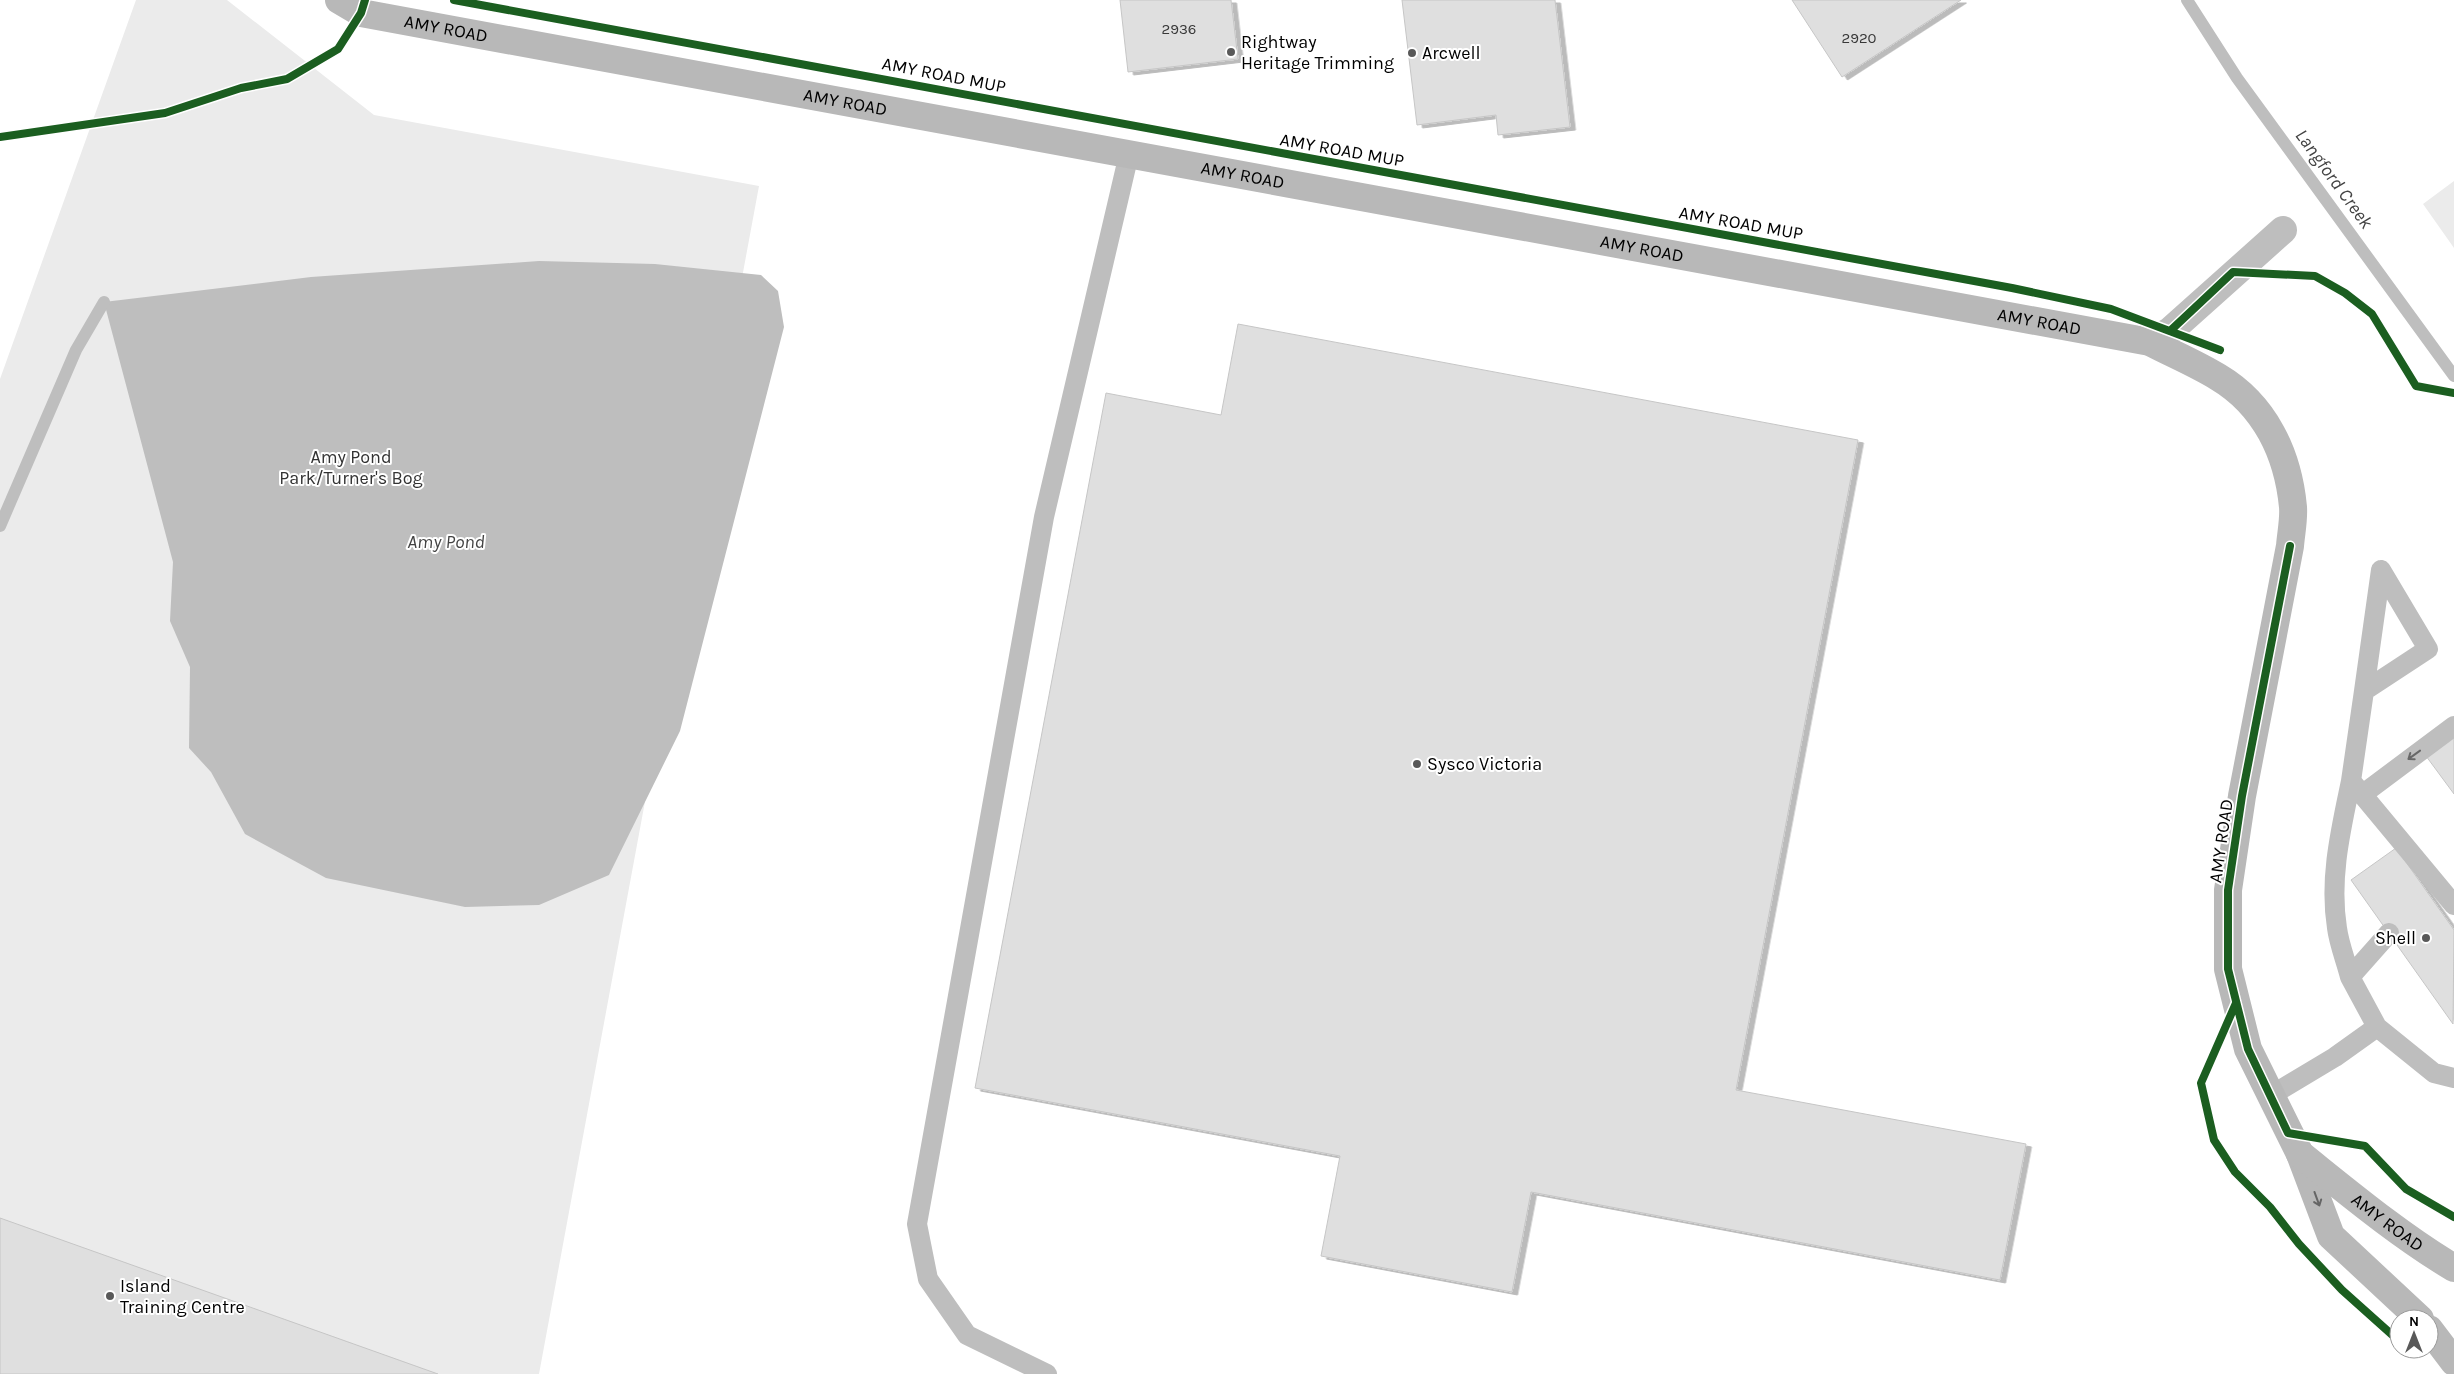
<svg xmlns="http://www.w3.org/2000/svg" width="2454" height="1374" font-family="Karla,sans-serif">
  <style>
    .green { fill: #ebebeb }
    .water { fill: #bebebe }
    .lines { fill: none; stroke-linecap: round; stroke-linejoin: round }
    .stream { stroke: #bebebe; stroke-width: 12 }
    .building { fill: #dfdfdf; stroke: #c6c6c6; filter: url(#shadow) }
    .lane { stroke: #bebebe; stroke-width: 20 }
    .street { stroke: #bebebe; stroke-width: 28 }
    .secondary { stroke: #b8b8b8; stroke-width: 28 }
    .cycleway-casing { stroke: #fff; stroke-width: 11 }
    .cycleway { stroke: #1b5e20; stroke-width: 8 }
    .oneway { stroke: #686868 }
    .oneway2 { stroke: #656565 }
    .poi-dot { fill: #595959; stroke: #fff; stroke-width: 2 }
    .labels { text-anchor: middle; dominant-baseline: central; stroke-width: 4; stroke-linejoin: round; paint-order: stroke }
    .number-label { font-size: 15px; fill: #383838 }
    .street-label { font-size: 18px; fill: #000; stroke: #fff }
    .poi-label { font-size: 18px; fill: #000; stroke: #fff; text-anchor: start }
    .park-label { font-size: 18px; fill: #323232; stroke: #fff }
    .water-label { font-size: 19px; font-style: italic; fill: #434343; stroke: #fff }
  </style>
  <defs>
    <filter id="shadow"><feDropShadow dx="5.5" dy="3" stdDeviation="0" flood-color="#0004"/></filter>
  </defs>
  <rect width="100%" height="100%" fill="#fff"/>
  <path class="green" d="M 136,0 L 227,0 L 374,115 L 759,186 L 539,1374 L 0,1374 L 0,379 Z
    M 2454,181 L 2454,248 L 2423,204 Z"/>
  <path class="water" d="M 539,261 L 655,264 L 761,275 L 778,291 L 784,327 L 680,731 L 609,875 L 539,905 L 465,907 L 326,878 L 245,834 L 211,772 L 189,748 L 190,667 L 170,621 L 173,562 L 104,302 L 311,277 Z"/>
  <g class="lines">
    <path class="stream" d="M 2187,0 L 2237,78 L 2454,376
      M 0,526 L 76,350 L 104,302"/>
  </g>
  <path class="building" d="M 1120,0 L 1231,0 L 1238,59 L 1128,72 Z
    M 1402,0 L 1555,0 L 1570,127 L 1498,135 L 1496,115 L 1417,125 Z
    M 1792,0 L 1961,0 L 1842,77 Z
    M 1238,324 L 1858,440 L 1736,1090 L 2026,1144 L 2000,1280 L 1531,1192 L 1512,1292 L 1321,1256 L 1340,1156 L 975,1088 L 1106,393 L 1221,415 Z
    M 2454,736 L 2454,794 L 2426,756 Z
    M 2396,848 L 2454,930 L 2453,1024 L 2351,880 Z
    M 0,1218 L 438,1374 L 0,1374 Z"/>
  <g class="lines">
    <path class="lane" d="M 2381,570 L 2428,649 L 2364,691 L 2351,781 L 2454,905
      M 2364,691 L 2381,570
      M 2363,794 L 2454,726
      M 2350,977 C 2346,961 2339,944 2337,928 C 2329,878 2341,829 2351,781
      M 2377,1027 L 2434,1073 L 2454,1078
      M 2270,1096 L 2335,1057 L 2377,1027 L 2350,977 L 2389,933
      M 1047,1374 L 967,1335 L 928,1279 L 917,1224 L 1044,517 L 1129,154"/>
    <path class="street" d="M 2150,342 L 2170,331 L 2283,230"/>
    <g class="secondary">
      <path id="s1" d="M 339,0 L 361,13 L 2150,342 C 2173,354 2197,364 2218,377 C 2265,405 2288,454 2293,507 C 2294,520 2291,533 2290,546 L 2242,796 L 2228,890 L 2228,969 L 2248,1049 L 2300,1154 L 2331,1236 L 2420,1319"/>
      <path id="s2" d="M 2300,1154 C 2350,1194 2399,1235 2454,1268"/>
      <path d="M 2429,1329 L 2454,1362"/>
    </g>
    <g class="cycleway-casing">
      <path id="cycleway" d="M 454,0 L 2012,288 L 2111,309 L 2220,350
        M 0,137 L 165,113 L 241,88 L 287,79 L 338,49 L 361,13 L 365,0
        M 2170,331 L 2233,272 L 2315,276 L 2345,293 L 2372,314 L 2416,386 L 2454,393
        M 2290,546 L 2242,796 L 2228,890 L 2228,969 L 2248,1049 L 2288,1133 L 2365,1146 L 2406,1189 L 2454,1217
        M 2236,1003 L 2201,1083 L 2214,1140 L 2235,1172 L 2270,1207 L 2299,1244 L 2342,1290 L 2399,1341"/>
    </g>
    <use href="#cycleway" class="cycleway"/>
  </g>
  <defs><path id="oneway-shaft" d="M-6 0H5M1.5-3L5.5 0L1.5 3" fill="none" stroke-width="1.6" stroke-linecap="round" stroke-linejoin="round" transform="scale(1.25)"/></defs>
  <use class="oneway" href="#oneway-shaft" transform="translate(2414 755) rotate(144)"/>
  <use class="oneway2" href="#oneway-shaft" transform="translate(2317 1199) rotate(70)"/>
  <g class="poi-dot">
    <circle cx="1231" cy="52" r="5"/>
    <circle cx="1412" cy="53" r="5"/>
    <circle cx="1417" cy="764" r="5"/>
    <circle cx="2426" cy="938" r="5"/>
    <circle cx="110" cy="1296" r="5"/>
  </g>
  <g class="labels">
    <g class="number-label">
      <text x="1179" y="29">2936</text>
      <text x="1859" y="38">2920</text>
    </g>
    <g class="street-label">
      <text stroke="none"><textPath href="#s1" startOffset="112">AMY ROAD</textPath></text>
      <text transform="translate(944 75) rotate(11)">AMY ROAD MUP</text>
      <text stroke="none"><textPath href="#s1" startOffset="518">AMY ROAD</textPath></text>
      <text transform="translate(1342 150) rotate(10)">AMY ROAD MUP</text>
      <text stroke="none"><textPath href="#s1" startOffset="922">AMY ROAD</textPath></text>
      <text transform="translate(1741 223) rotate(10)">AMY ROAD MUP</text>
      <text stroke="none"><textPath href="#s1" startOffset="1328">AMY ROAD</textPath></text>
      <text stroke="none"><textPath href="#s1" startOffset="1732">AMY ROAD</textPath></text>
      <text transform="translate(2221 841) rotate(-82)">AMY ROAD</text>
      <text stroke="none"><textPath href="#s2" startOffset="111">AMY ROAD</textPath></text>
    </g>
    <g class="poi-label">
      <text x="1241" y="42">Rightway<tspan x="1241" dy="21">Heritage Trimming</tspan></text>
      <text x="1422" y="53">Arcwell</text>
      <text x="1427" y="764">Sysco Victoria</text>
      <text x="2416" y="938" text-anchor="end">Shell</text>
      <text x="120" y="1286">Island<tspan x="120" dy="21">Training Centre</tspan></text>
    </g>
    <g class="park-label">
      <text x="351" y="457">Amy Pond<tspan x="351" dy="21">Park/Turner's Bog</tspan></text>
    </g>
    <g class="water-label">
      <text transform="translate(2334 179) rotate(54)">Langford Creek</text>
      <text x="446" y="542">Amy Pond</text>
    </g>
  </g>
  <g transform="translate(2414 1334)"><circle r="24" fill="#ffffff" stroke="#999999"/>
  <path d="M0-4L9 19L0 12L-9 19Z" fill="#595959"/>
  <text y="-8" font-size="14" font-weight="bold" text-anchor="middle" fill="#000000">N</text>
  </g>
</svg>
